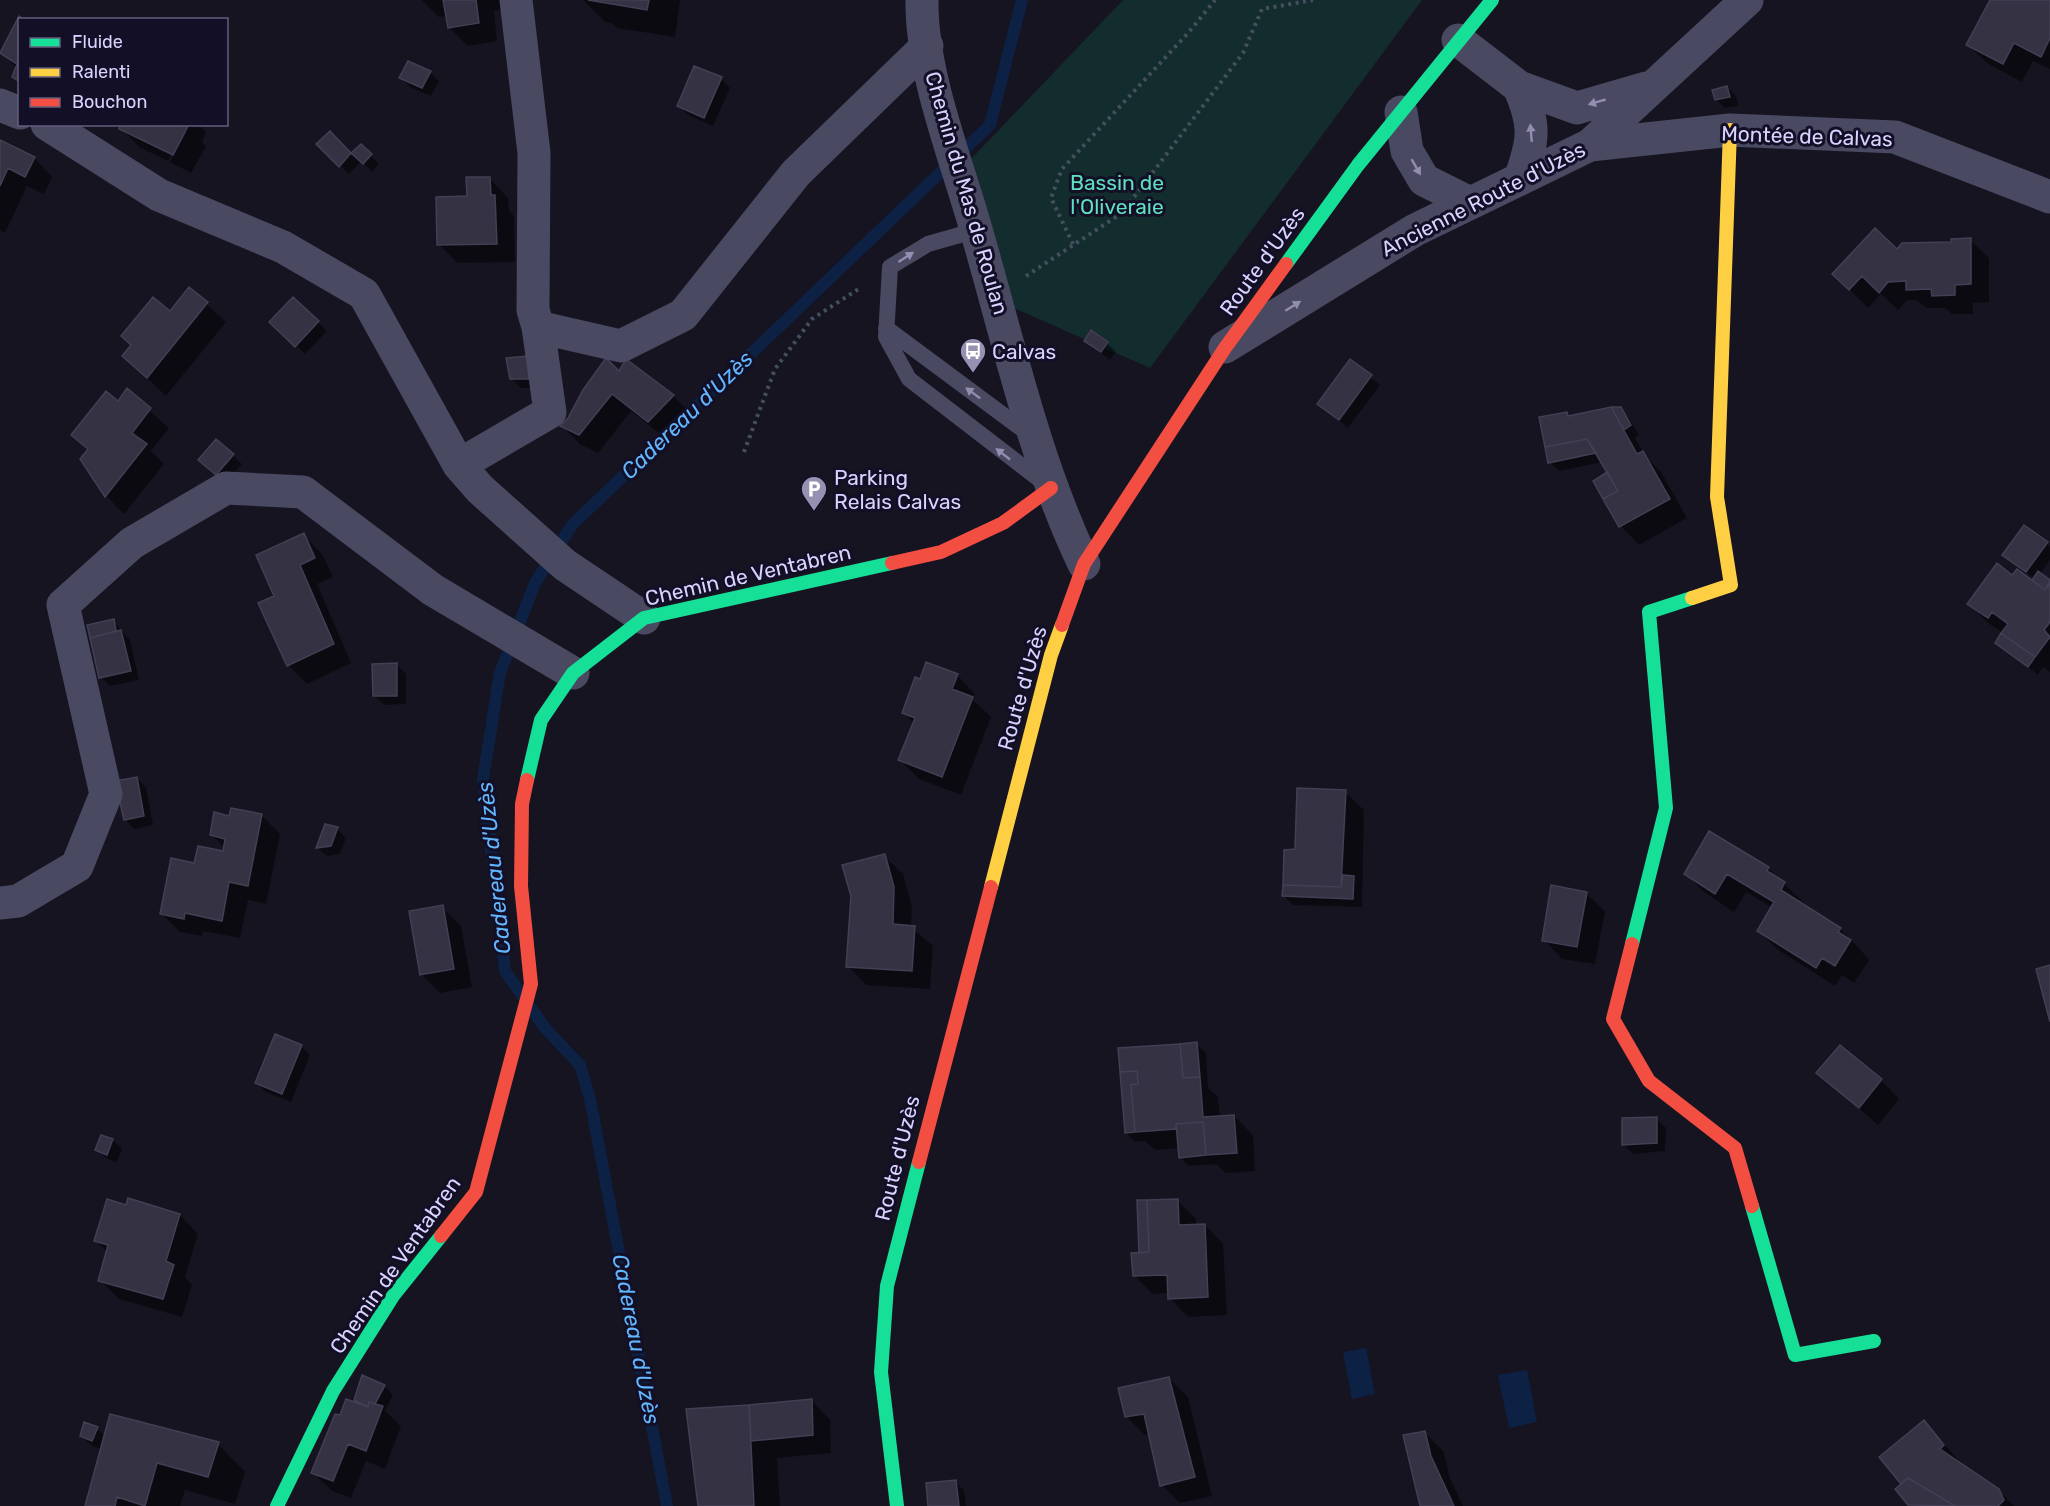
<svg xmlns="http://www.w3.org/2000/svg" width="2050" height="1506" font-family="Rubik,sans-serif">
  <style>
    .green { fill: #132c2d }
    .water { fill: #0d2144 }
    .shadow { fill: #0007 }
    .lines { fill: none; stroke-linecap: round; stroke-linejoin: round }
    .stream { stroke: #0d2144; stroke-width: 12 }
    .building { fill: #343243; stroke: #433f54; stroke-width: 1.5 }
    .path { stroke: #44505f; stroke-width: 4; stroke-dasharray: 3 4.5; stroke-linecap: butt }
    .lane { stroke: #4a4962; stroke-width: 16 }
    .street { stroke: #4a4962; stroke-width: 33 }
    .fast { stroke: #16e098; stroke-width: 14 }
    .slow { stroke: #ffcf43; stroke-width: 14 }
    .jam { stroke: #f24e42; stroke-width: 14 }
    .oneway { fill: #928eb0 }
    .labels { text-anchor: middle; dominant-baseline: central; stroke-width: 6; stroke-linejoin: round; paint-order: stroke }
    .street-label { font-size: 21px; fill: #d9d4ff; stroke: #130f26 }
    .park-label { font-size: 21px; fill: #5fe0c0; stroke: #130f26 }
    .poi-label { font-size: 21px; fill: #d9d4ff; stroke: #130f26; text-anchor: start }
    .water-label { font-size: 22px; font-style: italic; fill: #62b6ff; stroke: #130f26 }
  </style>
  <rect width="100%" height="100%" fill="#161421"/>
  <path class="green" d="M 1123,0 L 1422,0 L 1150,368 L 1009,306 L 970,160 Z"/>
  <path class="water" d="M 1366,1348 L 1375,1394 L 1352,1399 L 1343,1352 Z
    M 1527,1370 L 1537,1422 L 1509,1428 L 1498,1375 Z"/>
  <path class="shadow" d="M 422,0 L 511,0 L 512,7 L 494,11 L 497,41 L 468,46 L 449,27 L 447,16 L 439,17 Z
    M 583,0 L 680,0 L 675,37 L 617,28 L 612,23 L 605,22 Z
    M 1992,0 L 2050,0 L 2050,69 L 2033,61 L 2022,82 L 1987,63 L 1968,45 Z
    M 19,18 L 20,20 L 20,83 L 13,77 L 17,68 L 2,53 Z
    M 430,72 L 439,81 L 431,96 L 410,87 L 401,78 Z
    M 721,79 L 730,88 L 713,126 L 688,115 L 679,106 Z
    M 1727,87 L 1736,96 L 1738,106 L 1725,108 L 1716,99 Z
    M 123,124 L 198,124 L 206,132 L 202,142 L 206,146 L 191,173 L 170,162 L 186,133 L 184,131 L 168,161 L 139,147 L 121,128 Z
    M 330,133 L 351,155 L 361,146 L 379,164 L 372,172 L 361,161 L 349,174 L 318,144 Z
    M 0,142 L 34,158 L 52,177 L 44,194 L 27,186 L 5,233 L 0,230 Z
    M 490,179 L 508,198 L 509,211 L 514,216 L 515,262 L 458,263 L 439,244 L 469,198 Z
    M 1970,240 L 1989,258 L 1989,302 L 1973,303 L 1973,314 L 1952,314 L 1945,308 L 1926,308 L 1917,300 L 1907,300 L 1898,310 L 1881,294 L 1868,308 L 1834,274 L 1897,251 Z
    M 190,289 L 226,322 L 166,396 L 124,356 L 170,313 Z
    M 293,299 L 327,331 L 305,354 L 271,322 Z
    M 1085,341 L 1107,343 L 1116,352 L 1110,360 Z
    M 527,358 L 538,388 L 521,388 L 512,379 Z
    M 1351,362 L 1380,385 L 1348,428 L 1319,404 Z
    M 619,373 L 673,396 L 691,414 L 668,440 L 631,411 L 598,453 L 580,444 L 562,426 Z
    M 127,391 L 169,428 L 151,451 L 164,464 L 124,514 L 106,496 L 82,459 L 89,450 L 73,435 L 118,403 Z
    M 1620,408 L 1629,418 L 1639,435 L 1635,438 L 1646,457 L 1661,472 L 1687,518 L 1639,545 L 1621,526 L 1595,481 L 1609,473 L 1603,462 L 1559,471 L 1550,462 L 1566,413 L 1570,417 Z
    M 217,442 L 242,464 L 226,482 L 209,468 Z
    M 303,535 L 322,554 L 333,577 L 317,584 L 351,663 L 307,684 L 288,665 L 276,596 Z
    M 2047,543 L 2050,547 L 2050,560 L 2040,574 L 2050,582 L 2050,672 L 2043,667 L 2038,675 L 1996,642 L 2003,633 L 1988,623 L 1969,604 L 2013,577 L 2032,582 L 2035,579 L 2004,555 Z
    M 113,621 L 130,640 L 139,680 L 110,686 L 101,677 L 89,626 Z
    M 397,665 L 406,674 L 406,704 L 384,705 L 375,696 Z
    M 957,675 L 975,694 L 973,700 L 991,717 L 961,795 L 919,779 L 900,760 L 914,723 L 903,713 L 921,681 Z
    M 137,778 L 146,787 L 153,825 L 134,829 L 125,819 Z
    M 1345,792 L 1364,810 L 1362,907 L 1293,905 L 1284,896 L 1297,851 Z
    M 261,815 L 280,834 L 266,904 L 248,900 L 240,938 L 203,931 L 202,936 L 180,932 L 161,913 L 196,865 L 225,853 L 225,848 L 212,835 L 231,818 Z
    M 337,829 L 346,838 L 340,854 L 327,856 L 318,848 Z
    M 1710,833 L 1768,868 L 1803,902 L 1802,905 L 1840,929 L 1859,948 L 1869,960 L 1854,983 L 1842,975 L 1835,986 L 1777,949 L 1758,930 L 1772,907 L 1746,892 L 1734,912 L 1704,892 L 1686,874 Z
    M 884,856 L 903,874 L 912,907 L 911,927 L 933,946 L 930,989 L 866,985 L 848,966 Z
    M 1586,893 L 1605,912 L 1595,964 L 1562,959 L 1544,940 Z
    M 442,907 L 461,926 L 472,987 L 440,993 L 421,974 Z
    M 1196,1044 L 1206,1053 L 1208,1088 L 1218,1097 L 1220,1117 L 1234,1116 L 1253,1135 L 1255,1171 L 1226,1173 L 1216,1164 L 1189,1166 L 1180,1157 L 1179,1148 L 1155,1150 L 1145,1141 L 1135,1142 L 1126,1133 Z
    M 301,1046 L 310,1055 L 291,1102 L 266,1092 L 257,1083 Z
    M 1818,1073 L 1881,1080 L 1899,1099 L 1878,1125 Z
    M 1657,1119 L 1666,1128 L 1665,1151 L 1633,1154 L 1624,1145 Z
    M 102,1137 L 113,1140 L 122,1149 L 116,1163 L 106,1158 L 97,1149 Z
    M 129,1200 L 180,1215 L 198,1234 L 185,1277 L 192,1285 L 182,1317 L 119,1299 L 100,1280 L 107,1252 L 96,1241 L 127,1207 Z
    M 1177,1200 L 1196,1219 L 1196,1226 L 1205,1225 L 1223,1244 L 1227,1315 L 1188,1317 L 1170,1298 L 1169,1293 L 1153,1294 L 1134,1275 L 1141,1254 Z
    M 1169,1378 L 1188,1397 L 1212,1496 L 1180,1503 L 1162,1485 L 1150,1434 L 1145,1435 L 1126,1416 Z
    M 384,1386 L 393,1395 L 385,1411 L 401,1426 L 385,1469 L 366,1461 L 351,1498 L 332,1491 L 313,1473 L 341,1416 L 362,1406 L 355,1400 Z
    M 812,1401 L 830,1420 L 831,1453 L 777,1458 L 780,1506 L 699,1506 L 688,1411 Z
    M 1924,1422 L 1962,1464 L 1998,1490 L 2014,1506 L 1911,1506 L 1897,1489 L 1903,1484 Z
    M 97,1428 L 105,1437 L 218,1444 L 245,1472 L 235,1504 L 185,1490 L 180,1506 L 86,1506 L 102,1450 L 91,1445 L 82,1436 Z
    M 1425,1433 L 1444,1452 L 1449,1476 L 1463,1506 L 1421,1506 Z
    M 955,1481 L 964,1491 L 966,1506 L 930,1506 Z"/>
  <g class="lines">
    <path class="stream" d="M 667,1506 L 590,1099 L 580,1065 L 545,1028 L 505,971 L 483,779 L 500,673 L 535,583 L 572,525 L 990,125 L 1022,0"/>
  </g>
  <path class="building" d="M 443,0 L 476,0 L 479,23 L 448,28 Z
    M 588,0 L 649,0 L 647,10 Z
    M 1990,0 L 2050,0 L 2050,38 L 2041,57 L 2014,43 L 2003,64 L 1966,45 Z
    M 19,16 L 25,20 L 20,20 L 20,82 L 12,77 L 17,64 L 0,53 Z
    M 408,61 L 431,71 L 422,88 L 399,78 Z
    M 694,66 L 722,77 L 704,118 L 677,106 Z
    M 1727,86 L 1730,97 L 1715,100 L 1712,90 Z
    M 121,124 L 185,124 L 188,126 L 173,155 L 119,129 Z
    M 330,131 L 351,153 L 339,167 L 316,144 Z
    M 0,140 L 35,157 L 25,177 L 8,168 L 0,186 Z
    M 361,144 L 372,154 L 363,164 L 351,153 Z
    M 466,177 L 490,177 L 491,195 L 495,195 L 497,244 L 437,245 L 436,197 L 467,196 Z
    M 1875,228 L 1897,249 L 1902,243 L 1951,242 L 1951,239 L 1971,238 L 1971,284 L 1955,285 L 1955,295 L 1932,296 L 1931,289 L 1906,290 L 1906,281 L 1888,282 L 1879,293 L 1862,276 L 1849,290 L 1832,274 Z
    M 189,287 L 208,302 L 147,378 L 122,356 L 131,345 L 121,336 L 153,297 L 170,311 Z
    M 293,297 L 319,321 L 295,347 L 269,322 Z
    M 1091,330 L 1108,342 L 1101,352 L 1084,341 Z
    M 528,356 L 529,379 L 510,379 L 506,358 Z
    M 606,358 L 619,371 L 626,359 L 674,395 L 648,422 L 612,394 L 579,435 L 560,426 L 568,418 L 583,390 Z
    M 1350,359 L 1372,375 L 1339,420 L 1317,404 Z
    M 127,388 L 151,408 L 132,433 L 147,444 L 105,497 L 80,459 L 88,449 L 71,435 L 106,391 L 118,401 Z
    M 1611,407 L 1637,454 L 1643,451 L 1670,499 L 1619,527 L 1603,499 L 1618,491 L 1587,439 L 1545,447 L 1539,417 L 1567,412 L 1568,416 Z
    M 1611,407 L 1621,407 L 1631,425 L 1624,430 Z
    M 216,439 L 234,454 L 216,475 L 198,460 Z
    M 1587,439 L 1596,453 L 1548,463 L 1545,447 Z
    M 1607,472 L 1618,491 L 1603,499 L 1593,481 Z
    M 2024,525 L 2048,542 L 2026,572 L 2002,555 Z
    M 304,533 L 315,558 L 300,565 L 334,644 L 287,666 L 258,603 L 274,596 L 256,555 Z
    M 1997,563 L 2012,575 L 2017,569 L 2045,590 L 2050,583 L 2050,622 L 2044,630 L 2050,637 L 2035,657 L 2001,633 L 2008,624 L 1992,612 L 1988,618 L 1967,604 Z
    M 2038,571 L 2050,580 L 2045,590 L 2032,580 Z
    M 114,619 L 116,631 L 90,638 L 87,625 Z
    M 121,630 L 131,671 L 99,678 L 90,638 Z
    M 2001,633 L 2035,657 L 2028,667 L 1995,643 Z
    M 926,662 L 958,674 L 952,689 L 973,697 L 942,777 L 898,760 L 915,718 L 902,713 L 915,677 L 920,679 Z
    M 397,663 L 397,696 L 373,696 L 372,664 Z
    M 137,777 L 144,816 L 124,820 L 115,781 Z
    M 1297,788 L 1346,790 L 1341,887 L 1283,885 L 1284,850 L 1295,849 Z
    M 231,808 L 262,814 L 248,886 L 229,882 L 222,921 L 185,913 L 184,919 L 160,914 L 171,858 L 194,863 L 198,846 L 223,851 L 225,839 L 210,835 L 214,812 L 229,816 Z
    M 325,824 L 338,827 L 331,846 L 316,848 Z
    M 1709,831 L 1769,867 L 1767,871 L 1785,882 L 1781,890 L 1841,928 L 1838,932 L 1851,940 L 1835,966 L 1822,958 L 1816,968 L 1757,931 L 1774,902 L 1727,874 L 1715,894 L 1684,874 Z
    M 885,854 L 894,887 L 893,924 L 915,926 L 912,971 L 846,967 L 851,896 L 842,865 Z
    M 1343,875 L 1354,876 L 1353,899 L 1282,896 L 1283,885 L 1341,887 Z
    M 1551,885 L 1587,892 L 1577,947 L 1542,941 Z
    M 443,905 L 454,969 L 420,975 L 409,911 Z
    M 2050,965 L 2050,1022 L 2036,969 Z
    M 275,1034 L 302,1045 L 282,1094 L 255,1083 Z
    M 1197,1042 L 1200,1077 L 1183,1078 L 1180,1044 Z
    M 1180,1044 L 1183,1078 L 1200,1077 L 1203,1117 L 1234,1115 L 1237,1153 L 1206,1155 L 1203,1122 L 1176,1124 L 1176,1129 L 1135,1132 L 1131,1085 L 1138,1084 L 1137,1071 L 1120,1072 L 1118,1048 Z
    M 1840,1045 L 1882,1079 L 1859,1108 L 1816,1073 Z
    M 1137,1071 L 1138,1084 L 1131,1085 L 1135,1132 L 1125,1133 L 1120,1072 Z
    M 1657,1117 L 1657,1143 L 1622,1145 L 1622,1118 Z
    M 1203,1122 L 1206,1155 L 1179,1158 L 1176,1124 Z
    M 101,1135 L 113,1139 L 107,1155 L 95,1150 Z
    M 128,1198 L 180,1214 L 166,1261 L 174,1265 L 163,1299 L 98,1281 L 108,1245 L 94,1241 L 107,1199 L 126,1205 Z
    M 1178,1199 L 1179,1225 L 1205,1224 L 1208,1297 L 1168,1299 L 1167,1275 L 1133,1276 L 1131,1253 L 1149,1252 L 1147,1200 Z
    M 1137,1200 L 1147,1200 L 1149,1252 L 1139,1253 Z
    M 362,1375 L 385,1385 L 375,1404 L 369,1402 L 368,1407 L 354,1400 Z
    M 1169,1377 L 1195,1477 L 1160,1486 L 1144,1414 L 1125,1417 L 1118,1388 Z
    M 346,1399 L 368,1407 L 369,1402 L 383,1406 L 366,1451 L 348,1444 L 333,1481 L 311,1473 L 335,1414 L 340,1415 Z
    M 812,1399 L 813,1435 L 751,1441 L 749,1405 Z
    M 749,1405 L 754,1506 L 698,1506 L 686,1409 Z
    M 110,1414 L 219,1442 L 208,1477 L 157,1463 L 145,1506 L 117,1497 L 115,1506 L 85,1506 Z
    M 1924,1420 L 1944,1445 L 1940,1449 L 1999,1489 L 2004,1500 L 1998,1506 L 1955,1506 L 1908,1478 L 1901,1484 L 1879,1457 Z
    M 84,1422 L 98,1427 L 92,1441 L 80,1436 Z
    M 1425,1431 L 1431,1456 L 1454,1506 L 1420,1506 L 1403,1435 Z
    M 1908,1478 L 1955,1506 L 1908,1505 L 1895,1489 Z
    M 956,1480 L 959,1506 L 928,1506 L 926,1483 Z"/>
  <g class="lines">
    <path class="path" d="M 1073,244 L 1051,198 L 1062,169 L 1189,32 L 1215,0
      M 1026,276 L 1122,213 L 1243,53 L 1262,9 L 1313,0
      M 744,452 L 775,369 L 812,319 L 860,288"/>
    <path class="lane" d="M 977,230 L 928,244 L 890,267 L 886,337 L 909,379 L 1048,486
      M 886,328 L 1030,435"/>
    <path class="street" d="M 922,0 C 921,72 955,156 975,226 C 1008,339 1033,457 1084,564
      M 1458,40 L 1519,87 L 1577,108 L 1646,88
      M 1519,87 C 1536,125 1534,140 1520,179
      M 0,105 L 20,113
      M 1401,112 L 1407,151 L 1424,180 L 1470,203
      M 47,124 L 159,195 L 283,247 L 364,294 L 459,465 L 480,489 L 565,565 L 644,618
      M 1590,145 L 1730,130 L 1895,137 L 2050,197
      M 538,327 L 621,346 L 683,315 L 796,173 L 927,46
      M 1225,347 L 1415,230 L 1590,145 L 1747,0
      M 459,465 L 550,412 L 538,327 L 533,310 L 534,153 L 516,0
      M 0,903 L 18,901 L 77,866 L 106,794 L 63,605 L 132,543 L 226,488 L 303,492 L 433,590 L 573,673"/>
    <path class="fast" d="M 1286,264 L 1358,165 L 1492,0
      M 527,780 L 541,720 L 573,673 L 644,618 L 892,563
      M 1632,944 L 1666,808 L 1649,612 L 1692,598
      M 1752,1206 L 1795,1355 L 1874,1341
      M 277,1506 L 333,1391 L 393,1296 L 441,1236
      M 897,1506 L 881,1372 L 887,1286 L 919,1162"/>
    <path class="slow" d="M 1692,598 L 1731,585 L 1717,497 L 1730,130
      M 991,887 L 1051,655 L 1062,625"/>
    <path class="jam" d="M 892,563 L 941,552 L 1003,523 L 1051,488
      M 1062,625 L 1084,564 L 1225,348 L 1286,264
      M 1632,944 L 1613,1019 L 1649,1081 L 1735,1148 L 1752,1206
      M 919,1162 L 991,887
      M 441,1236 L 476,1192 L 531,984 L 521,886 L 522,804 L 527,780"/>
  </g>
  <defs><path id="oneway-solid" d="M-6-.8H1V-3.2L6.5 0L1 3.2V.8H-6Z" transform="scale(1.5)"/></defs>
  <g class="oneway">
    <use href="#oneway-solid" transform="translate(1597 102) rotate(164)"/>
    <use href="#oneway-solid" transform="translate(1531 133) rotate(-95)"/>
    <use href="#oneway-solid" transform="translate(1416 167) rotate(60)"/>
    <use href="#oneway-solid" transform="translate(906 257) rotate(-33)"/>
    <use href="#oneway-solid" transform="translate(1293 306) rotate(-32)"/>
    <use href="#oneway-solid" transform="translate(973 393) rotate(-143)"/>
    <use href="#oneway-solid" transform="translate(1003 454) rotate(-142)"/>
  </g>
  <defs>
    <g id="bus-pin" transform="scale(1.35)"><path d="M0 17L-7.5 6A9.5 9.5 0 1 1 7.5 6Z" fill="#9591b1" stroke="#130f26"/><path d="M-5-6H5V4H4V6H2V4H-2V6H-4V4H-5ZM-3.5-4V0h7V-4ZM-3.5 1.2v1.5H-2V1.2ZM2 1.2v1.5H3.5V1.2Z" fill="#fff"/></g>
    <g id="parking-pin" transform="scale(1.35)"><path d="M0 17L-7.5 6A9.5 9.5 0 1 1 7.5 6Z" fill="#9591b1" stroke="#130f26"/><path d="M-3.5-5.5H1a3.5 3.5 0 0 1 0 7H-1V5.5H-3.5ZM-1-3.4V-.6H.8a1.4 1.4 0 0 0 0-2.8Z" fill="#fff"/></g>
  </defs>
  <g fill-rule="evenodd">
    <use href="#bus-pin" x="973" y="351"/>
    <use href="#parking-pin" x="814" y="489"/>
  </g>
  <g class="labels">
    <g class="street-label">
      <text transform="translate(1807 136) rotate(2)">Montée de Calvas</text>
      <text transform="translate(967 193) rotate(74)">Chemin du Mas de Roulan</text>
      <text transform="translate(1483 199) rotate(-27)">Ancienne Route d'Uzès</text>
      <text transform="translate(1262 261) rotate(-54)">Route d'Uzès</text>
      <text transform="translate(748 575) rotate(-13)">Chemin de Ventabren</text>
      <text transform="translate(1022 688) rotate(-74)">Route d'Uzès</text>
      <text transform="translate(897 1158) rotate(-76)">Route d'Uzès</text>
      <text transform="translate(395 1265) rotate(-55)">Chemin de Ventabren</text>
    </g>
    <g class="park-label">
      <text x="1117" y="182">Bassin de<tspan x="1117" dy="24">l'Oliveraie</tspan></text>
    </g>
    <g class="poi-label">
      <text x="992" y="351">Calvas</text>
      <text x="834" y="477">Parking<tspan x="834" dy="24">Relais Calvas</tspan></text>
    </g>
    <g class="water-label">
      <text transform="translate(687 415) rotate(-44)">Cadereau d'Uzès</text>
      <text transform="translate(494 868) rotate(-96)">Cadereau d'Uzès</text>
      <text transform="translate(636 1339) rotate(79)">Cadereau d'Uzès</text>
    </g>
  </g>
  <rect x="18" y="18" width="210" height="108" fill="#130f26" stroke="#625e7d" stroke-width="1.5"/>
  <rect x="30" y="38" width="30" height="9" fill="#16e098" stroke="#625e7d" stroke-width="1.5"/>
  <text x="72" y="48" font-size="18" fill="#d9d4ff">Fluide</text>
  <rect x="30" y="68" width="30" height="9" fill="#ffcf43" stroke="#625e7d" stroke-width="1.5"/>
  <text x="72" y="78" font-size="18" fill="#d9d4ff">Ralenti</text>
  <rect x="30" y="98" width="30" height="9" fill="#f24e42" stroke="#625e7d" stroke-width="1.5"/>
  <text x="72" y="108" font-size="18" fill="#d9d4ff">Bouchon</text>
</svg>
